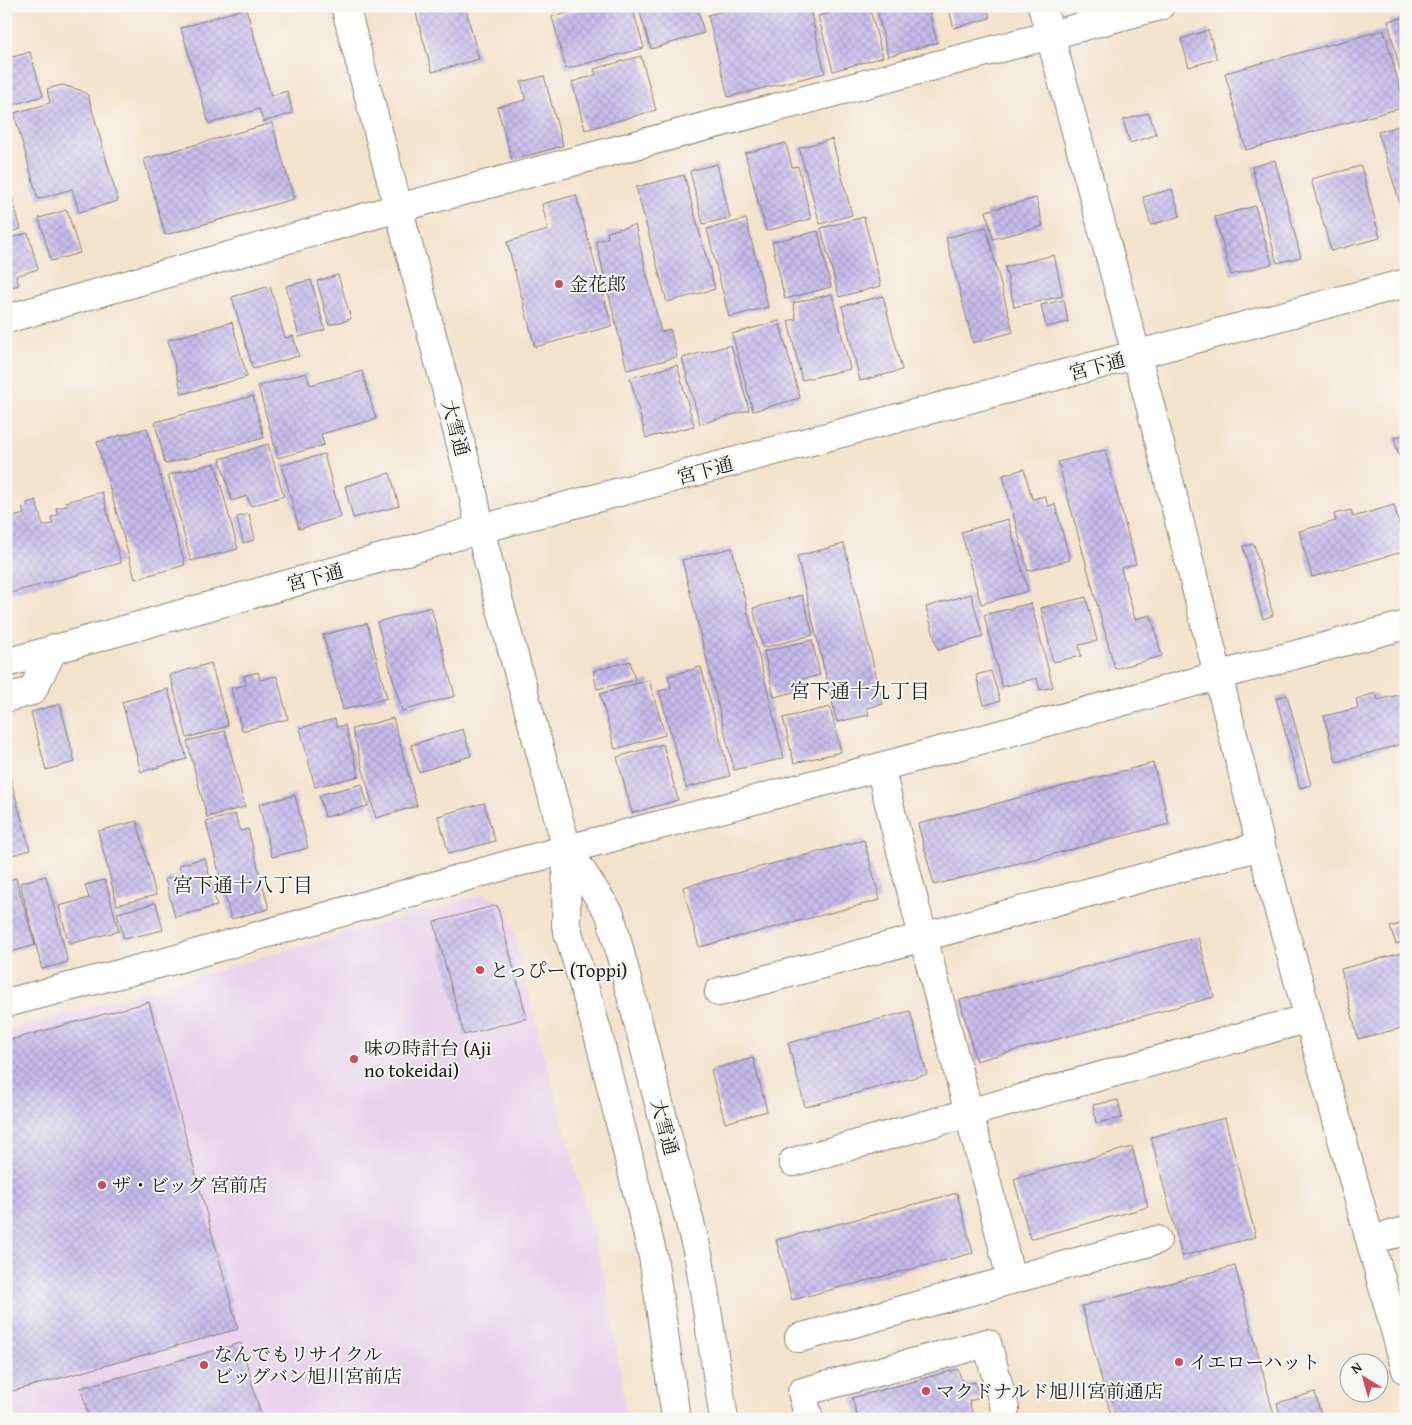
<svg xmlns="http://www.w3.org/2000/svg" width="1412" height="1425" font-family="'Gentium Book Plus','Noto Serif JP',serif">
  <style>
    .built { fill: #e9d2ed }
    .building { fill: url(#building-cross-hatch) }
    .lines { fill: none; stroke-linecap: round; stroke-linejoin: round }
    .minor-casing { stroke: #888074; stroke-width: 30 }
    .major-casing { stroke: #888074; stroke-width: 30 }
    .minor { stroke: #fff; stroke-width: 28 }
    .major { stroke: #fff; stroke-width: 28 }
    .poi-dot { fill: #d1495b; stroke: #f6f6f2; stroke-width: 2 }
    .labels { text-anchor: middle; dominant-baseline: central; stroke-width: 4; stroke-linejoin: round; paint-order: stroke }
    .poi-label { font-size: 19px; fill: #1c1c1c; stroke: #f6f6f2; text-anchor: start }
    .street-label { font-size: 19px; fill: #1c1c1c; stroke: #f6f6f2 }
    .neighbourhood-label { font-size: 20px; fill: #1c1c1c; stroke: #f6f6f2 }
  </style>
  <defs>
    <pattern id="building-cross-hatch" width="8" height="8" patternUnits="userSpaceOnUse" patternTransform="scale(1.25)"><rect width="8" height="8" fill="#c5bbeb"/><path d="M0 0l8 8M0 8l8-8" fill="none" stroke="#a9a0c9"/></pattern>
  </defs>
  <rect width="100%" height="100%" fill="#f6f6f2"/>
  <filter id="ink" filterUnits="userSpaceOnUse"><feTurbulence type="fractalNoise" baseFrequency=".02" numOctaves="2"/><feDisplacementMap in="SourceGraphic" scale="10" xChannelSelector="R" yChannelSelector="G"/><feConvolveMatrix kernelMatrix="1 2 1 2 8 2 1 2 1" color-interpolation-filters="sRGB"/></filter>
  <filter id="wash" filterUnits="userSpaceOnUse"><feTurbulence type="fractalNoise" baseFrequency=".0096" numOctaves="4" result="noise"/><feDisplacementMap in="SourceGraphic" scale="20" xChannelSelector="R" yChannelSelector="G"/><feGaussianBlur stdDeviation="1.12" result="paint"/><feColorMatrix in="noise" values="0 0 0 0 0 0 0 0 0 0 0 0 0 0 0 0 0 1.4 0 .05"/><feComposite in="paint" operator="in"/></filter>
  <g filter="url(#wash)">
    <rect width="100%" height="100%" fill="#f4e3cc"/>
    <path class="built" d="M 483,894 L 507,906 L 539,1034 L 608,1290 L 627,1419 L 6,1419 L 6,1031 Z"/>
    <g id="blocks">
      <path class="building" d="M 414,6 L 465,6 L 479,59 L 432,72 Z
        M 553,6 L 574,6 L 574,7 L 554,12 Z
        M 594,6 L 632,6 L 644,48 L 566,69 L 552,17 Z
        M 638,6 L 697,6 L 704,33 L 651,49 Z
        M 744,6 L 809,6 L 825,73 L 728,97 L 708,15 Z
        M 855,6 L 869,6 L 883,57 L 833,71 L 818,16 Z
        M 876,6 L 928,6 L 937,43 L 888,56 Z
        M 948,6 L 987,6 L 990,18 L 954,28 Z
        M 246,8 L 271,96 L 287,91 L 293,113 L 263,122 L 259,109 L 209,124 L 181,28 Z
        M 1406,17 L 1406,73 L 1401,74 L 1388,21 Z
        M 1208,30 L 1217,59 L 1189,67 L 1181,39 Z
        M 1384,30 L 1405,107 L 1246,150 L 1225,73 Z
        M 30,52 L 43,96 L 9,106 L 6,97 L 6,59 Z
        M 641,56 L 656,110 L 585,130 L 572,82 L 596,75 L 594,69 Z
        M 544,76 L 563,146 L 512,160 L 497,107 L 526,100 L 521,82 Z
        M 62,85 L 80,90 L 88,95 L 118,201 L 79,212 L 72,189 L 38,199 L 14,113 L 50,103 L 47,89 Z
        M 1149,113 L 1156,135 L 1130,143 L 1123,120 Z
        M 272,123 L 294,199 L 165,235 L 144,159 Z
        M 1406,124 L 1406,220 L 1405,220 L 1378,132 Z
        M 832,139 L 852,215 L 820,224 L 799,148 Z
        M 786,143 L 792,167 L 798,166 L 811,219 L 766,231 L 745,153 Z
        M 1275,160 L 1301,257 L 1277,263 L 1252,167 Z
        M 717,164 L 730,218 L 703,224 L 690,171 Z
        M 1361,166 L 1380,238 L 1331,251 L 1311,179 Z
        M 684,175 L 715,289 L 667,302 L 636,187 Z
        M 6,176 L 21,229 L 6,233 Z
        M 1172,189 L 1180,216 L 1151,225 L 1143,197 Z
        M 576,195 L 612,326 L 535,347 L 507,242 L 548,230 L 542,204 Z
        M 1036,198 L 1043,226 L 993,239 L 986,211 Z
        M 1255,206 L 1272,264 L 1231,275 L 1215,217 Z
        M 67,210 L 80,253 L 51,261 L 39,218 Z
        M 864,217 L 881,286 L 839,297 L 821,228 Z
        M 746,219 L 768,307 L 729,317 L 707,229 Z
        M 635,225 L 661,332 L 670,329 L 677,357 L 627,370 L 596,241 L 608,238 L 607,232 Z
        M 986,227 L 1013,332 L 973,343 L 946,238 Z
        M 818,231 L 831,287 L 785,299 L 772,242 Z
        M 28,233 L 38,269 L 16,276 L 19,285 L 6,289 L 6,239 Z
        M 1054,255 L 1063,296 L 1014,307 L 1005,267 Z
        M 338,275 L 351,319 L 329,325 L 317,281 Z
        M 311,280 L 325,330 L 299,337 L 286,286 Z
        M 270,286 L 285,338 L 293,336 L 299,356 L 253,369 L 232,297 Z
        M 832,294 L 850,369 L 802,380 L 788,321 L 796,319 L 793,303 Z
        M 883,296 L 902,370 L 860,381 L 842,306 Z
        M 1064,300 L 1068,322 L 1046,327 L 1041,305 Z
        M 779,321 L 800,398 L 753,411 L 732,334 Z
        M 232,322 L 247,377 L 182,394 L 168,340 Z
        M 731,345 L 749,410 L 700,424 L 682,358 Z
        M 677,365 L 694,426 L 646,438 L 630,378 Z
        M 362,371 L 376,419 L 321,434 L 324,445 L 278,458 L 258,386 L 306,373 L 310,385 Z
        M 253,396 L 264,438 L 165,464 L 155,422 Z
        M 147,428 L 185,565 L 135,579 L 97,442 Z
        M 1406,434 L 1406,454 L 1399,456 L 1394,438 Z
        M 268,444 L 284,496 L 251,506 L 247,496 L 232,501 L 220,459 Z
        M 1105,450 L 1136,564 L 1121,568 L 1135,619 L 1151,615 L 1162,656 L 1115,669 L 1058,462 Z
        M 324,454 L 341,517 L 299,529 L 282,465 Z
        M 215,463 L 238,549 L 191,561 L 168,475 Z
        M 1024,469 L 1032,499 L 1045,496 L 1048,506 L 1055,504 L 1070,560 L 1028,571 L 1003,475 Z
        M 390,473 L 399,506 L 353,518 L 345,486 Z
        M 102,492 L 121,563 L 10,593 L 6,578 L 6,519 L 24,514 L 22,508 L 28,507 L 27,503 L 36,500 L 43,526 L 53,524 L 51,517 L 58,515 L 56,508 L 67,506 L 65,502 Z
        M 1394,505 L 1406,551 L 1312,577 L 1299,531 L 1336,521 L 1334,514 L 1351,510 L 1353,517 Z
        M 249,514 L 255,540 L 243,543 L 237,517 Z
        M 1008,519 L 1028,591 L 981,604 L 961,532 Z
        M 844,544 L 883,704 L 867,708 L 869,715 L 837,722 L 797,556 Z
        M 1254,544 L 1273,615 L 1263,619 L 1243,546 Z
        M 732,548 L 784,758 L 734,770 L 682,560 Z
        M 971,594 L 983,637 L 938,650 L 926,607 Z
        M 802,595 L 813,635 L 763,648 L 753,608 Z
        M 1086,597 L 1097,641 L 1079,645 L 1081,656 L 1053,662 L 1041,608 Z
        M 1031,603 L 1053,687 L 1040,690 L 1037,678 L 1002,687 L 984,615 Z
        M 431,607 L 455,696 L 402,711 L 377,622 Z
        M 367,623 L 387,698 L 343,710 L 323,635 Z
        M 812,640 L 820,675 L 800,680 L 802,690 L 774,697 L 764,651 Z
        M 630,661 L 635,680 L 597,689 L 593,671 Z
        M 211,663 L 228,726 L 187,738 L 170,675 Z
        M 701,667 L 730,776 L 686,788 L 659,691 L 671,688 L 668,676 Z
        M 991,671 L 1000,701 L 984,705 L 976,675 Z
        M 258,672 L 260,680 L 277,676 L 288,719 L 242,731 L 231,688 L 246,685 L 244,676 Z
        M 649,680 L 665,735 L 615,749 L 600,694 Z
        M 168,689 L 187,759 L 141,772 L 122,702 Z
        M 1376,693 L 1378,700 L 1406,693 L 1406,743 L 1336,762 L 1324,716 L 1358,708 L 1356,699 Z
        M 1287,695 L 1311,785 L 1300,788 L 1276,698 Z
        M 60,704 L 75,762 L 46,770 L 31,712 Z
        M 830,707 L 841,752 L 794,763 L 783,718 Z
        M 393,718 L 417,806 L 376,818 L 352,729 Z
        M 335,719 L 337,727 L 345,725 L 359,776 L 315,787 L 300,728 Z
        M 463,729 L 471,756 L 419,772 L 411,745 Z
        M 225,731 L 245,807 L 207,817 L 187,741 Z
        M 663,744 L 678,800 L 632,813 L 617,757 Z
        M 1153,763 L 1169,824 L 934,885 L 918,824 Z
        M 7,766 L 30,850 L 6,857 L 6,767 Z
        M 362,784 L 368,806 L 325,817 L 319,795 Z
        M 295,795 L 308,848 L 272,857 L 259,804 Z
        M 484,803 L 495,841 L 449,854 L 438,816 Z
        M 235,814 L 240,831 L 248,829 L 269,909 L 231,919 L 206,822 Z
        M 137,821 L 156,895 L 117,905 L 98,831 Z
        M 864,840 L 880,900 L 699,947 L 683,887 Z
        M 205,858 L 217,906 L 175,917 L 165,879 L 181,875 L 179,865 Z
        M 46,876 L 68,962 L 42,969 L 20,883 Z
        M 16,878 L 35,945 L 8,953 L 6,881 Z
        M 105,880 L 119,931 L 69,944 L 59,906 L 89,898 L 85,885 Z
        M 156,903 L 163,930 L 124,939 L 117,913 Z
        M 497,905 L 527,1018 L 464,1035 L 434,922 Z
        M 1406,922 L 1406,941 L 1396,944 L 1390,927 Z
        M 1198,937 L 1214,997 L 976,1061 L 960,1000 Z
        M 1405,952 L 1406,1027 L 1358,1039 L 1341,969 Z
        M 149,1002 L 238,1329 L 6,1393 L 6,1041 Z
        M 910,1011 L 927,1074 L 805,1107 L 788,1043 Z
        M 753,1058 L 767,1111 L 725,1123 L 711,1070 Z
        M 1118,1100 L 1122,1118 L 1096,1123 L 1093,1105 Z
        M 1225,1118 L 1256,1237 L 1182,1256 L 1151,1137 Z
        M 1132,1147 L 1148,1207 L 1030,1239 L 1014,1179 Z
        M 957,1193 L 973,1253 L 792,1300 L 776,1240 Z
        M 1235,1266 L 1275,1419 L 1112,1419 L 1082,1306 Z
        M 241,1343 L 262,1419 L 89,1419 L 81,1388 Z
        M 958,1369 L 963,1385 L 975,1382 L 979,1398 L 969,1401 L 974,1419 L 858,1419 L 852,1398 Z
        M 1315,1392 L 1322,1419 L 1281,1419 L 1277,1403 Z"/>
    </g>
  </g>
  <g filter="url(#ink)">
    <use href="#blocks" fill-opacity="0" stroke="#888074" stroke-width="1"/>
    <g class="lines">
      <g class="minor-casing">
        <path id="minor" d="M 1042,6 L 1150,405 L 1261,846 L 1406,1370
          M 6,319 L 398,208 L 1160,6
          M 6,663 L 410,550 L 480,529 L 1406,283
          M 6,698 L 32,691 L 54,648
          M 880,767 C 922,938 969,1108 1011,1279
          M 719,992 L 1261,846
          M 6,1003 L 166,962 L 511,864 L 880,767 L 1406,625
          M 793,1162 L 1309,1018
          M 1370,1240 L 1406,1231
          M 799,1338 L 1157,1240
          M 809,1419 L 802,1392 L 987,1343 L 1005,1409"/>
      </g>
      <g class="major-casing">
        <path id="major" d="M 345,6 L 471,483 L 480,529 L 496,591 L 567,849 L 566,925 L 598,1034 L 653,1256 L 676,1419
          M 567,849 L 610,914 L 699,1258 L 724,1419"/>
      </g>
      <use href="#minor" class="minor"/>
      <use href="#major" class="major"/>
    </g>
  </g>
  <g class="poi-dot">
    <circle cx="559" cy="284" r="5"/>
    <circle cx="480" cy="970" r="5"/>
    <circle cx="354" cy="1059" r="5"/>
    <circle cx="102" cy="1185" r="5"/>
    <circle cx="1179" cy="1362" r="5"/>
    <circle cx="204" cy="1365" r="5"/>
    <circle cx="926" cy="1391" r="5"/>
  </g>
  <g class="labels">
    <g class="poi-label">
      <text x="569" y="284">金花郎</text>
      <text x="490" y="970">とっぴー (Toppi)</text>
      <text x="364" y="1048">味の時計台 (Aji<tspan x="364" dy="22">no tokeidai)</tspan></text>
      <text x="112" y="1185">ザ・ビッグ 宮前店</text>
      <text x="214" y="1354">なんでもリサイクル<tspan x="214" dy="22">ビッグバン旭川宮前店</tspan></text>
      <text x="1189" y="1362">イエローハット</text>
      <text x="936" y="1391">マクドナルド旭川宮前通店</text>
    </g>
    <g class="street-label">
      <text transform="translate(1097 366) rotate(-15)">宮下通</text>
      <text transform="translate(456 428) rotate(75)">大雪通</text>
      <text transform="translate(705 470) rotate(-15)">宮下通</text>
      <text transform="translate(315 577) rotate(-15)">宮下通</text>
      <text transform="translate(665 1127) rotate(75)">大雪通</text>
    </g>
    <g class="neighbourhood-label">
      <text x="860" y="690">宮下通十九丁目</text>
      <text x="243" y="884">宮下通十八丁目</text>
    </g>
  </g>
  <rect width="1412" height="1425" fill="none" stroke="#f6f6f2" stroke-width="25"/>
  <g transform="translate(1364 1378) rotate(323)"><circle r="24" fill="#f6f6f2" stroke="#9f9f9c"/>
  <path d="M0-4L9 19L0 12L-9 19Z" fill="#d1495b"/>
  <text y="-8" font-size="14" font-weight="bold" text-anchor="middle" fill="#1c1c1c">N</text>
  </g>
</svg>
